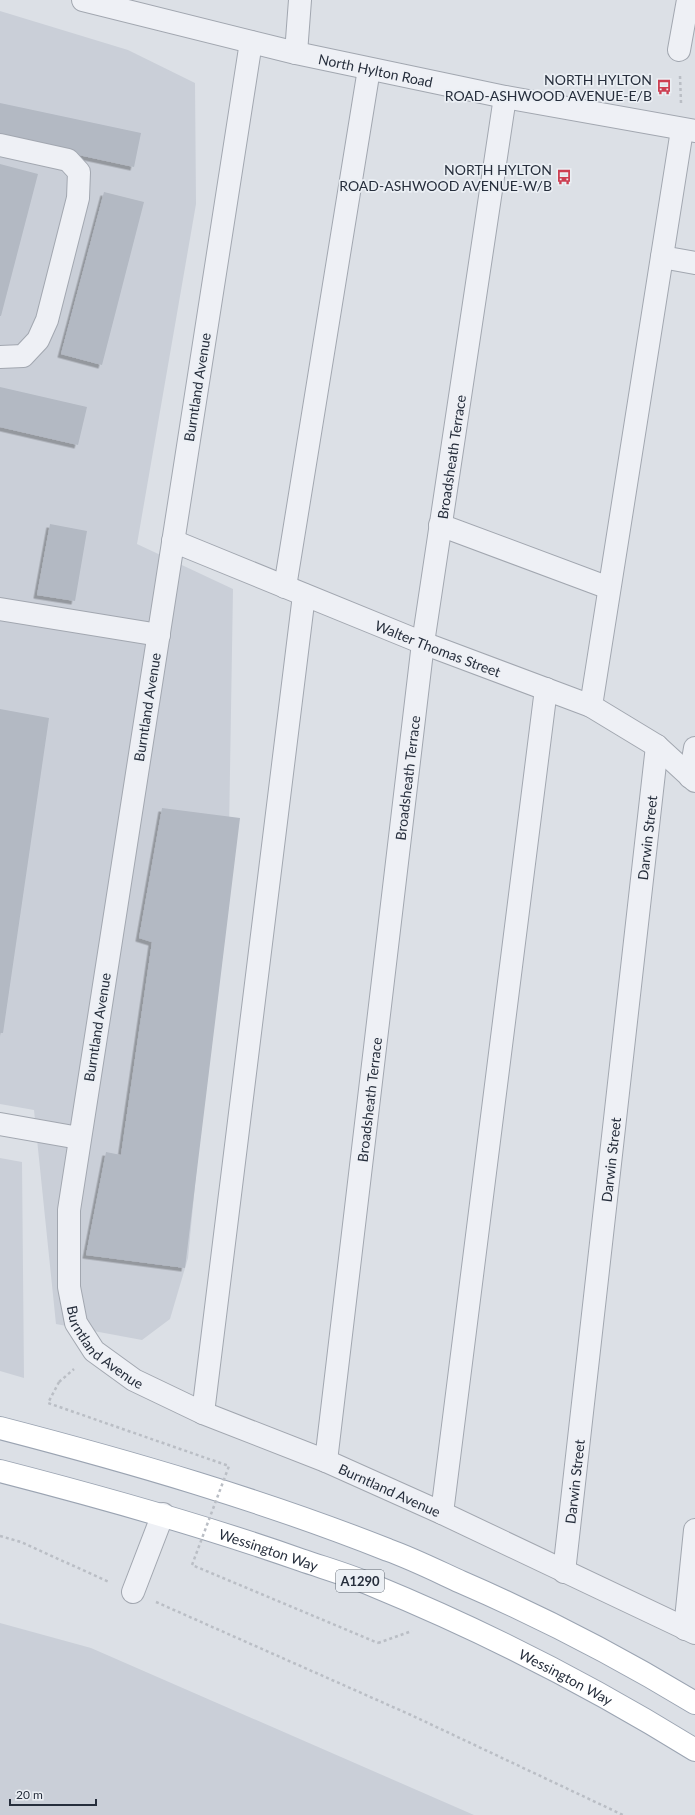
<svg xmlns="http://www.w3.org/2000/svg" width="695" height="1815" font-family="Lato,sans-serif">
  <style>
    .built { fill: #cacfd8 }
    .building { fill: #b3b9c3; filter: url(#shadow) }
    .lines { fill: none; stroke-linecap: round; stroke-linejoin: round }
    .minor-casing { stroke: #a2a7b0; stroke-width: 24 }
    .major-casing { stroke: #9ba4b2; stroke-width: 24 }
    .path { stroke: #babec5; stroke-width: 2.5; stroke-dasharray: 3 3; stroke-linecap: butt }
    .minor { stroke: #eef0f5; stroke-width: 22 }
    .major { stroke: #fff; stroke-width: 22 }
    .path-bridge { stroke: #babec5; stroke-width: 2.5; stroke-dasharray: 3 3; stroke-linecap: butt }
    .labels { text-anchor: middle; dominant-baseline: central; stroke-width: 3.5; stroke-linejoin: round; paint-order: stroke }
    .shield { fill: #ebeff4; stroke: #616873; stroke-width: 1 }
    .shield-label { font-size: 13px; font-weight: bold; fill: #262e3c }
    .street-label { font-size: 14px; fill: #262e3c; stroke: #ebeff4 }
    .poi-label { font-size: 14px; fill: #262e3c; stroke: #ebeff4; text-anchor: end }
  </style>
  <defs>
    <filter id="shadow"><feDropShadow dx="-3.5" dy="3.5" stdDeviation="0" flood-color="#0004"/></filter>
  </defs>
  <rect width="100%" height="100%" fill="#dce0e6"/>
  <path class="built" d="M 0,11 L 128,50 L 195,83 L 196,204 L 137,544 L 233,589 L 229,832 L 188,1258 L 170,1319 L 142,1340 L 56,1324 L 34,1110 L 0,1104 Z
    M 0,1158 L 22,1162 L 24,1378 L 0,1371 Z
    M 0,1623 L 91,1648 L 474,1815 L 0,1815 Z"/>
  <path class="building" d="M 0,103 L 141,133 L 134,167 L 0,138 Z
    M 0,164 L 38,174 L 1,316 L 0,316 Z
    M 104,192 L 144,202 L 102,365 L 61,354 Z
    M 0,387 L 87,407 L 78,445 L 0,427 Z
    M 50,524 L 87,531 L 75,601 L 37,595 Z
    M 0,709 L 49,718 L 3,1033 L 0,1033 Z
    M 162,808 L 240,818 L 185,1268 L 86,1255 L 106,1152 L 121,1155 L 152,942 L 139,938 Z"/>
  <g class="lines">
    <g class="minor-casing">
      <g id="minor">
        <path id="s1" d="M 83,0 L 296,53 L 505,97 L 695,131"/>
        <path id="s2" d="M 251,42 L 69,1210 L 69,1287 L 76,1323 L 94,1351 L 134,1380 L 203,1413 L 326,1461 L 442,1513 L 695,1633"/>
        <path d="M 679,50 L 688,0"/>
        <path d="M 296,53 L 300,0"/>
        <path d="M 0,145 L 68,160 L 79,172 L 78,198 L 47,320 L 38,340 L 23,356 L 0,357"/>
        <path d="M 662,257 L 695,263"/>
        <path d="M 440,525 L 609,588"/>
        <path id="s3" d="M 173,541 L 423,643 L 591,706 L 657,746 L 695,781"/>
        <path d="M 285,587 L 369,69"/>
        <path d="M 0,609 L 159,635"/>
        <path d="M 591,706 L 682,130"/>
        <path d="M 690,777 L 695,748"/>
        <path d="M 0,1124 L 79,1138"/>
        <path d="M 203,1413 L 304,595"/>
        <path id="s4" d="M 326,1461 L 423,643 L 505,97"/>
        <path d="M 442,1513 L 546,689"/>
        <path id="s5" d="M 564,1572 L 657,746"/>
        <path d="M 133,1592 L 163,1514"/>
        <path d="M 685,1629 L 695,1530"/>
      </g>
    </g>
    <g class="major-casing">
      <g id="major">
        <path d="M 0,1428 C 131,1462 262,1500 388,1550 C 413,1559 437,1571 461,1582 C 542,1617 619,1657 695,1703"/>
        <path id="s6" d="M 0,1471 C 101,1497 202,1525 301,1560 C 324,1568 349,1575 372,1585 C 484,1631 592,1686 695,1750"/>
      </g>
    </g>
    <path class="path" d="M 680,76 L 681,103
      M 59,1382 L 74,1369
      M 0,1536 L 21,1542 L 109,1582
      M 156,1602 L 411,1715 L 623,1815
      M 378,1643 L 412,1631"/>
    <use href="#minor" class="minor"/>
    <use href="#major" class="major"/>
    <path class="path-bridge" d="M 59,1382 L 48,1403 L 229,1466 L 192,1565 L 378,1643"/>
  </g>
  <defs>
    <g id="bus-bare" transform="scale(1.2)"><path d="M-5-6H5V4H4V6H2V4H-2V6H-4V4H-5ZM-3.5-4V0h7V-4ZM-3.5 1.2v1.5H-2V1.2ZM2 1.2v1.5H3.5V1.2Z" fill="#cd3f52" stroke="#ebeff4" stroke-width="2.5" paint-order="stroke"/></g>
  </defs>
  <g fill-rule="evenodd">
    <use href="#bus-bare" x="664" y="87"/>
    <use href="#bus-bare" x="564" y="177"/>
  </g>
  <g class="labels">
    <rect class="shield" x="336" y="1570" width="48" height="22" rx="3"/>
    <g class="shield-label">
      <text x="360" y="1581">A1290</text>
    </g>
    <g class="street-label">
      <text stroke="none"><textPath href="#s1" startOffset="301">North Hylton Road</textPath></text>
      <text transform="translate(197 387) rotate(-81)">Burntland Avenue</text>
      <text stroke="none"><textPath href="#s4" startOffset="1012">Broadsheath Terrace</textPath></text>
      <text stroke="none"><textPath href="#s3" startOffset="286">Walter Thomas Street</textPath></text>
      <text transform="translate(147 707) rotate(-81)">Burntland Avenue</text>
      <text stroke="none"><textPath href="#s4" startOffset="688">Broadsheath Terrace</textPath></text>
      <text stroke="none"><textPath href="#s5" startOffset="739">Darwin Street</textPath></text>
      <text transform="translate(97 1027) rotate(-81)">Burntland Avenue</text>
      <text stroke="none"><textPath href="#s4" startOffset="364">Broadsheath Terrace</textPath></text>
      <text stroke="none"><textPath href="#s5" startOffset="415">Darwin Street</textPath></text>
      <text stroke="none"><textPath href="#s2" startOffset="1333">Burntland Avenue</textPath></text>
      <text stroke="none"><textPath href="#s5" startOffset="91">Darwin Street</textPath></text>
      <text stroke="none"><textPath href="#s2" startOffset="1657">Burntland Avenue</textPath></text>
      <text stroke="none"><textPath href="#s6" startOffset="280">Wessington Way</textPath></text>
      <text stroke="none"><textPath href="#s6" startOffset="604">Wessington Way</textPath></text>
    </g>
    <g class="poi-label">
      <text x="652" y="79">NORTH HYLTON<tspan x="652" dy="16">ROAD-ASHWOOD AVENUE-E/B</tspan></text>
      <text x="552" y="169">NORTH HYLTON<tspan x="552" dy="16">ROAD-ASHWOOD AVENUE-W/B</tspan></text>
    </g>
  </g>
  <path d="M10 1799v6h86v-6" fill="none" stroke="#262e3c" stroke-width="2"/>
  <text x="16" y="1799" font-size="12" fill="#262e3c" stroke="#ebeff4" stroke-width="3" paint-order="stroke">20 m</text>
</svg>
